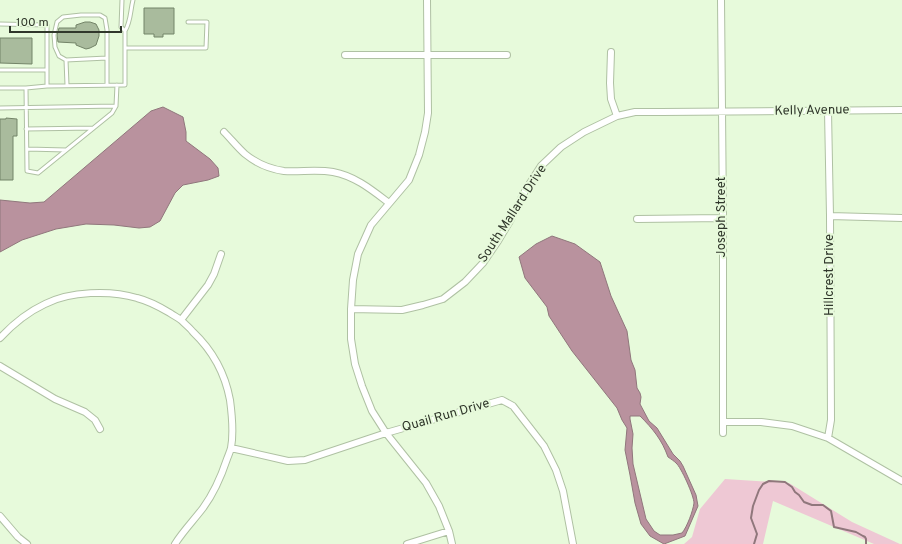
<svg xmlns="http://www.w3.org/2000/svg" width="902" height="544" font-family="Overpass,sans-serif">
  <style>
    .green { fill: #eec8d4 }
    .water { fill: #b9929e; stroke: #90777c; fill-rule: evenodd }
    .lines { fill: none; stroke-linecap: round; stroke-linejoin: round }
    .stream { stroke: #90777c; stroke-width: 2 }
    .building { fill: #a9bb9d; stroke: #738468 }
    .service-casing { stroke: #afc1a3; stroke-width: 5 }
    .minor-casing { stroke: #afc1a3; stroke-width: 8 }
    .service { stroke: #fff; stroke-width: 3 }
    .minor { stroke: #fff; stroke-width: 6 }
    .labels { text-anchor: middle; dominant-baseline: central; stroke-width: 4; stroke-linejoin: round; paint-order: stroke }
    .street-label { font-size: 13px; fill: #30372b; stroke: #e7fadb }
  </style>
  <rect width="100%" height="100%" fill="#e7fadb"/>
  <path class="green" d="M 725,479 L 789,483 L 852,522 L 900,544 L 874,544 L 773,501 L 763,544 L 684,544 L 692,537 L 700,509 Z"/>
  <path class="water" d="M 163,107 L 183,117 L 186,132 L 186,141 L 210,159 L 218,168 L 219,176 L 208,180 L 183,185 L 175,193 L 160,221 L 150,227 L 139,228 L 114,225 L 86,224 L 56,229 L 22,240 L 0,252 L 0,200 L 30,203 L 44,202 L 151,111 Z
    M 552,236 L 575,244 L 600,262 L 611,296 L 627,331 L 631,360 L 635,370 L 637,388 L 640,393 L 641,397 L 640,404 L 649,421 L 657,428 L 673,454 L 680,461 L 683,466 L 696,495 L 698,506 L 685,536 L 664,544 L 650,536 L 641,524 L 635,503 L 630,475 L 625,450 L 627,428 L 622,420 L 617,408 L 572,351 L 549,316 L 547,307 L 525,278 L 519,257 L 536,244 ZM 630,416 L 640,416 C 653,429 662,440 668,457 C 671,459 674,461 676,463 C 681,467 694,496 694,503 C 693,511 687,527 682,533 L 673,535 L 660,535 L 654,531 L 646,519 L 633,464 L 632,448 L 633,434 L 630,419 Z"/>
  <g class="lines">
    <path class="stream" d="M 754,544 L 757,534 L 751,518 L 753,506 L 759,490 L 763,484 L 769,481 L 785,482 L 792,487 L 795,492 L 799,495 L 804,502 L 812,505 L 823,505 L 831,511 L 834,527 L 856,532 L 863,536 L 865,537 L 866,539 L 866,544"/>
  </g>
  <path class="building" d="M 144,8 L 174,8 L 174,34 L 163,34 L 163,37 L 154,37 L 154,34 L 144,34 Z
    M 85,22 L 90,22 L 96,24 L 99,30 L 99,36 L 96,45 L 90,48 L 86,49 L 76,45 L 76,43 L 58,42 L 57,35 L 59,28 L 76,28 L 76,25 Z
    M 0,38 L 32,38 L 32,64 L 0,63 Z
    M 6,118 L 17,119 L 17,136 L 13,136 L 13,180 L 0,180 L 0,119 L 6,119 Z"/>
  <g class="lines">
    <g class="service-casing">
      <path id="service" d="M 122,0 L 121,27 L 125,31
        M 0,24 L 47,25 L 47,86
        M 125,48 L 206,48 L 207,22 L 188,22
        M 66,60 L 107,58
        M 0,70 L 47,70
        M 67,85 L 66,60 L 59,56 L 55,47 L 54,35 L 57,22 L 63,17 L 81,15 L 100,15 L 105,18 L 107,30 L 107,85
        M 0,88 L 26,88 L 47,86 L 125,85 L 125,31 C 131,21 130,12 133,0
        M 26,88 L 27,171 L 38,173 L 112,113 L 116,106
        M 0,108 L 116,106 L 117,85
        M 26,129 L 93,128
        M 27,149 L 66,150"/>
    </g>
    <g class="minor-casing">
      <path id="minor" d="M 427,0 L 428,113 L 425,132 L 419,155 L 409,180 L 371,225 L 358,254 L 353,280 L 351,309 L 351,339 L 355,364 L 362,386 L 372,411 L 386,433 L 426,483 L 439,506 L 449,531 L 452,544
        M 721,0 L 723,218 L 723,433
        M 611,52 L 610,83 L 611,99 L 617,116
        M 345,55 L 507,55
        M 828,111 L 830,216 L 831,420 L 828,438
        M 224,132 C 231,139 238,148 245,154 C 256,163 270,169 284,171 C 301,172 317,169 333,172 C 355,176 372,190 389,203
        M 830,216 L 902,218
        M 637,219 L 723,218
        M 351,309 L 402,310 L 423,305 L 443,299 L 465,282 L 483,263 L 498,241 L 510,221 L 525,191 L 541,166 L 561,147 L 584,132 L 617,116 L 635,112 L 661,112 L 902,110
        M 181,320 L 208,285 L 214,274 L 221,254
        M 0,338 C 13,324 28,312 45,304 C 70,291 111,290 137,298 C 149,301 160,307 170,313 C 174,316 179,318 182,321 C 186,325 190,328 193,332 C 213,351 225,373 230,400 C 232,415 234,432 231,448 C 230,452 228,456 227,459 C 221,477 214,493 203,508 C 194,520 183,531 175,544
        M 0,366 L 55,399 L 85,412 L 95,420 L 100,429
        M 723,422 L 761,422 L 792,426 L 828,438 L 902,481
        M 231,448 L 288,461 L 305,460 L 386,433 L 502,400 L 513,406 L 544,446 L 556,470 L 563,491 L 573,544
        M 0,516 L 18,537 L 27,544
        M 407,544 L 449,531"/>
    </g>
    <use href="#service" class="service"/>
    <use href="#minor" class="minor"/>
  </g>
  <g class="labels">
    <g class="street-label">
      <text transform="translate(812 111) rotate(-1)">Kelly Avenue</text>
      <text transform="translate(513 214) rotate(-57)">South Mallard Drive</text>
      <text transform="translate(722 217) rotate(-90)">Joseph Street</text>
      <text transform="translate(830 275) rotate(-90)">Hillcrest Drive</text>
      <text transform="translate(446 416) rotate(-16)">Quail Run Drive</text>
    </g>
  </g>
  <path d="M10 26v6h111v-6" fill="none" stroke="#30372b" stroke-width="2"/>
  <text x="16" y="26" font-size="12" fill="#30372b" stroke="#e7fadb" stroke-width="3" paint-order="stroke">100 m</text>
</svg>
